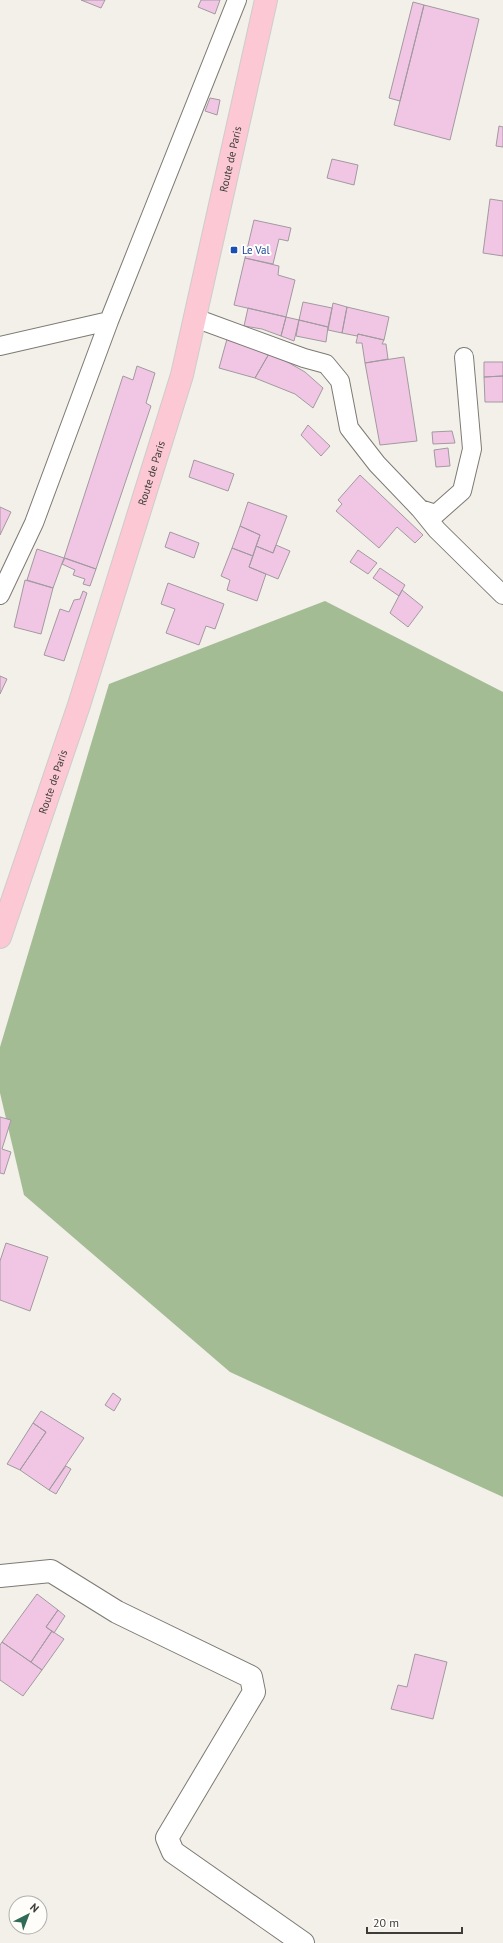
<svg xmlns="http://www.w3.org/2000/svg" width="503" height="1943" font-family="'PT Sans',sans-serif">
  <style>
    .forest { fill: #a3bc94 }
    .building { fill: #f1c6e5; stroke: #a19a9f }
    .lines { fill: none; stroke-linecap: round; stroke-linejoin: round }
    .lane-casing { stroke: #7d7a74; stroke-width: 20 }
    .street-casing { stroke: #7d7a74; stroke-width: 24 }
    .primary-casing { stroke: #cdcccc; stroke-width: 24 }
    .lane { stroke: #fff; stroke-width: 18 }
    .street { stroke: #fff; stroke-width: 22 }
    .primary { stroke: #fbc8d3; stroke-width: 22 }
    .transit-dot { fill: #1a4fb4; stroke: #fffdfa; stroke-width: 1.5 }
    .labels { text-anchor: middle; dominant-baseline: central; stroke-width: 4; stroke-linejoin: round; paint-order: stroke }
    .street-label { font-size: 11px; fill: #3d3c39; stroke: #fffdfa }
    .transit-label { font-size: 11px; fill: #164399; stroke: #fffdfa; text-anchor: start }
  </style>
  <rect width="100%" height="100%" fill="#f3f0e9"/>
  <path class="forest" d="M 325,601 L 503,692 L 503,1497 L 230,1372 L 24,1195 L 0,1093 L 0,1047 L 109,684 Z"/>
  <path class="building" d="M 81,0 L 105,0 L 101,8 Z
    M 201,0 L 220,0 L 215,14 L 198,7 Z
    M 413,2 L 424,5 L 400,101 L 389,98 Z
    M 424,5 L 479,19 L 450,140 L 394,125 Z
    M 210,98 L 220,100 L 217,115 L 205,111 Z
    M 499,126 L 503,127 L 503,147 L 496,146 Z
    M 332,159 L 358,165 L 354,185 L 327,178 Z
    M 490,199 L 503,201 L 503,256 L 483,253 Z
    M 254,220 L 291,228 L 288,241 L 279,239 L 273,264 L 245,258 Z
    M 245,258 L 279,266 L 278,275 L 295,280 L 286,317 L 234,305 Z
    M 303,302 L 332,308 L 328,327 L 299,320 Z
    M 333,303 L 347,307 L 342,333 L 328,330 Z
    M 347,307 L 389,317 L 384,340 L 358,334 L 357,336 L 342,333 Z
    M 248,308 L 286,317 L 281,336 L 262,329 L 244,326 Z
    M 286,317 L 299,320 L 294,341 L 281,336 Z
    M 299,320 L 328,327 L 326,342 L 296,336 Z
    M 358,334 L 384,340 L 382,344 L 386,344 L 388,359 L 365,363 L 362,343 L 356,343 Z
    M 227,339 L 270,352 L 255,378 L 219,368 Z
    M 270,352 L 305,372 L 323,388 L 313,408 L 295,394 L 255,378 Z
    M 404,357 L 417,441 L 380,445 L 365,363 Z
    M 484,362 L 503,362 L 503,376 L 484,377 Z
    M 137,366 L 155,373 L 146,403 L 151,406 L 96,569 L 64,558 L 123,376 L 133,380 Z
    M 503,376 L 503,402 L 485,402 L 484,377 Z
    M 308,425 L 330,446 L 321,456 L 301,435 Z
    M 452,431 L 455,443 L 433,444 L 432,432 Z
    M 448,448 L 450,466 L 436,467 L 434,450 Z
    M 194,460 L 234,474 L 228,491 L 189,477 Z
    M 360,475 L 423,535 L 415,543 L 397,527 L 379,548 L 336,511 L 342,504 L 338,500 Z
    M 248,502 L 287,516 L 273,553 L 256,546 L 260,535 L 240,526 Z
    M 0,507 L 11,512 L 0,535 Z
    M 240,526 L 260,535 L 253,556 L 232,548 Z
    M 170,532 L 199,543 L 194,558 L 165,547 Z
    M 276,545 L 290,551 L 278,579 L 249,567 L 256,546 L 273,553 Z
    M 232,548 L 253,556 L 249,567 L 266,574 L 257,601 L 227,590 L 230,580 L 221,576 Z
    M 37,549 L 64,558 L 53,588 L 27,580 Z
    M 358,550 L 377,563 L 368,574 L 350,562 Z
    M 65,558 L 96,569 L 90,586 L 83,584 L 85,579 L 73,575 L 75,570 L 62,564 Z
    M 380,568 L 405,585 L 399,596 L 373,578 Z
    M 25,580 L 53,588 L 41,634 L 14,627 Z
    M 168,583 L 224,604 L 215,629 L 206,626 L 199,645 L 166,633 L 175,609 L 161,604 Z
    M 402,590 L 423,607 L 408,627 L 390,613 Z
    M 83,591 L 87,593 L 64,661 L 44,655 L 60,609 L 69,612 L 74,600 L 80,599 Z
    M 0,676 L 7,679 L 0,694 Z
    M 0,1117 L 11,1120 L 2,1149 L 11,1152 L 4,1174 L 0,1173 Z
    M 6,1243 L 48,1257 L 30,1311 L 0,1300 L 0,1261 Z
    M 113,1393 L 121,1399 L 114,1411 L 105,1405 Z
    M 41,1411 L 84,1438 L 49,1490 L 20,1470 L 46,1432 L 33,1423 Z
    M 33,1423 L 46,1432 L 20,1470 L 7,1464 Z
    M 66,1466 L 71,1469 L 56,1494 L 49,1490 Z
    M 37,1594 L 58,1610 L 46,1627 L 52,1631 L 31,1662 L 2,1642 Z
    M 58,1610 L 65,1616 L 54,1633 L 46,1627 Z
    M 52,1631 L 64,1639 L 42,1670 L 31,1662 Z
    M 2,1642 L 42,1670 L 23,1696 L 0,1680 L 0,1645 Z
    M 415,1654 L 447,1662 L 433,1719 L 391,1709 L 398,1685 L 407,1687 Z"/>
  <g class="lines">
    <g class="lane-casing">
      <path id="lane" d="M 195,318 L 304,358 L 326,364 L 340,381 L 349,428 L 377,464 L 420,509 L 436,514 L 462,491 L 472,449 L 464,357
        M 0,346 L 109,321 L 237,0
        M 420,509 L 437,530 L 503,595
        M 0,595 L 34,523 L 109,321"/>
    </g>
    <g class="street-casing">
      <path id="street" d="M 0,1576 L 51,1571 L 117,1612 L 251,1677 L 254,1692 L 167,1838 L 173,1852 L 303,1943"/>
    </g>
    <g class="primary-casing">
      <g id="primary">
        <path id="s1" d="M 0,937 L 79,705 L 182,375 L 266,0"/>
      </g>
    </g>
    <use href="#lane" class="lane"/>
    <use href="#street" class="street"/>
    <use href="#primary" class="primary"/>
  </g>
  <rect class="transit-dot" x="230" y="246" width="8" height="8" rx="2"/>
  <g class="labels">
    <g class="street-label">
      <text stroke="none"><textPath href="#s1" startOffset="812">Route de Paris</textPath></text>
      <text stroke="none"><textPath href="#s1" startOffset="488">Route de Paris</textPath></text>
      <text stroke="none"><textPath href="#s1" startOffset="164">Route de Paris</textPath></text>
    </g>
    <g class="transit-label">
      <text x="242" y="250">Le Val</text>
    </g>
  </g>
  <g transform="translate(28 1915) rotate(42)"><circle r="19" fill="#fffdfa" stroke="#b1b0ad"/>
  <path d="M0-3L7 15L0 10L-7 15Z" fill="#2f6b56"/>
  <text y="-6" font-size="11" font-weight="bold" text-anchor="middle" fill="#3d3c39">N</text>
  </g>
  <path d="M367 1927v6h95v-6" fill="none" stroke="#3d3c39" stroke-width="2"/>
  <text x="373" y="1927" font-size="12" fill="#3d3c39" stroke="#fffdfa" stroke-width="3" paint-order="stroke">20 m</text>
</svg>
